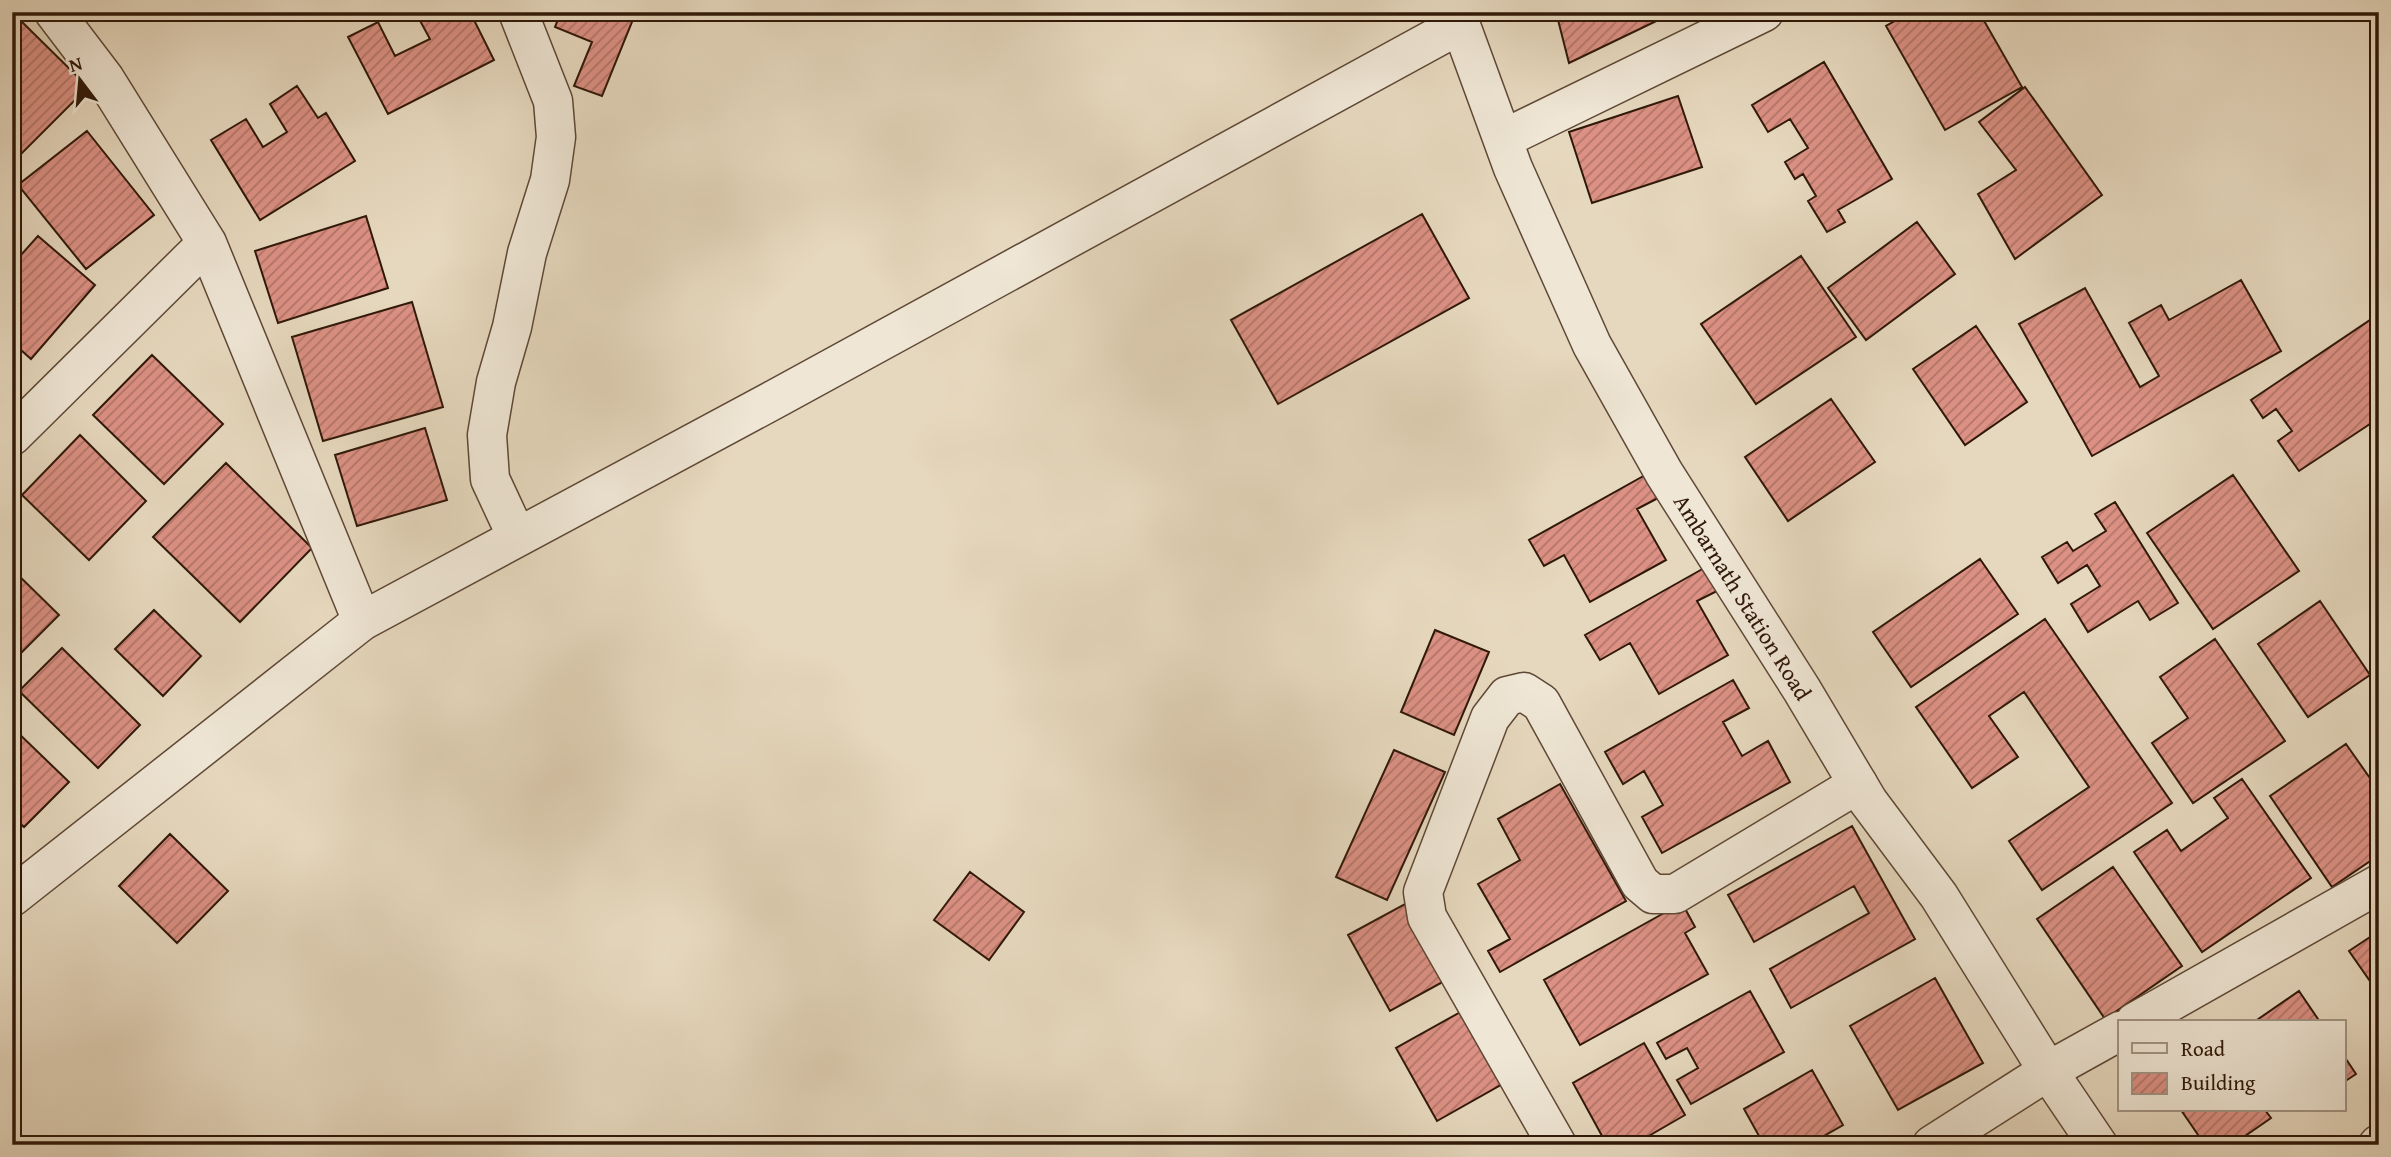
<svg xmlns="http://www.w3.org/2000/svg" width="2391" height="1157" font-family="'Gentium Book Plus',serif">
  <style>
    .building { fill: url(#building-hatch); stroke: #301809; stroke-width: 2 }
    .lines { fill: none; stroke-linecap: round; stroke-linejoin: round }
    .minor-casing { stroke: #5e4836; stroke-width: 41 }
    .tertiary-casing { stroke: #5e4836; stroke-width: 41 }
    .minor { stroke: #efe6d5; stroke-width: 38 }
    .tertiary { stroke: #efe6d5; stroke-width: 38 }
    .labels { text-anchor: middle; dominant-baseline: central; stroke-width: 7; stroke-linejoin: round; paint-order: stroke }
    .street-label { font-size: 23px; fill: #301809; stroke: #efe6d5 }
  </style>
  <defs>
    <pattern id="building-hatch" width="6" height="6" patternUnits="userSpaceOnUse" patternTransform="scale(1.75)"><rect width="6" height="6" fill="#dc9184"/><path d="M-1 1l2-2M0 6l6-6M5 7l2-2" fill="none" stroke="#b3756a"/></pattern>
  </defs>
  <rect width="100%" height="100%" fill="#e6d8be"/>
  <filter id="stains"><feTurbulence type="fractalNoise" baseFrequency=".00286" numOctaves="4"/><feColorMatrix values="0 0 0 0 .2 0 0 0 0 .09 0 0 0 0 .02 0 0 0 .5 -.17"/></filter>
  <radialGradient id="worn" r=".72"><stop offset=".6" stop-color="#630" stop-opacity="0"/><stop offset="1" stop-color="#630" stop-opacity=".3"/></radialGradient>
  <path class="building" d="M 427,12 L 470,12 L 494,60 L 388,114 L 348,37 L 378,22 L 395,56 L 430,39 L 418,17 Z
    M 561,12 L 636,12 L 602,96 L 574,86 L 592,42 L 555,27 Z
    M 1556,12 L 1675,12 L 1569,63 Z
    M 1911,12 L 1979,12 L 2022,87 L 1945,130 L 1886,26 Z
    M 17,17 L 88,87 L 15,160 L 12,158 L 12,21 Z
    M 1824,62 L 1892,179 L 1838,210 L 1845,222 L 1827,232 L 1808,201 L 1816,196 L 1803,174 L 1795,179 L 1785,162 L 1808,148 L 1790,119 L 1768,132 L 1752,105 Z
    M 297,86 L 318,118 L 326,113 L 355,161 L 260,220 L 211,140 L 246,119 L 263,147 L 287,132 L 270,104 Z
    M 2025,87 L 2102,195 L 2015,259 L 1978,194 L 2016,170 L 1979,122 Z
    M 1678,96 L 1702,167 L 1592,203 L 1569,132 Z
    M 87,131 L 154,215 L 86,269 L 18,185 Z
    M 1422,214 L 1469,298 L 1278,404 L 1231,320 Z
    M 366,216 L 388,288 L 278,323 L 255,251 Z
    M 1917,222 L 1955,274 L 1866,340 L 1828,288 Z
    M 38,236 L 95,285 L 31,359 L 12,342 L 12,265 Z
    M 1801,256 L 1856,337 L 1756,404 L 1701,324 Z
    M 2241,280 L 2281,351 L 2092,456 L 2019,324 L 2085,288 L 2140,387 L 2159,376 L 2129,323 L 2161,305 L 2169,320 Z
    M 412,302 L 443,407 L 323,441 L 292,337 Z
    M 2379,314 L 2379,418 L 2299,471 L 2278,441 L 2292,431 L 2276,409 L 2263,418 L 2251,400 Z
    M 1976,326 L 2027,402 L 1965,445 L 1913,369 Z
    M 152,355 L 223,424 L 164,484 L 93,415 Z
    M 1831,399 L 1875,462 L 1788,521 L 1745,457 Z
    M 425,428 L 447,500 L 357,526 L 335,455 Z
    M 80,435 L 146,501 L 89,560 L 22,495 Z
    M 226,463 L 312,548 L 240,622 L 153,537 Z
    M 1647,474 L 1660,497 L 1637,509 L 1666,560 L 1590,602 L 1564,555 L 1544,566 L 1529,540 Z
    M 2233,475 L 2299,571 L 2213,629 L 2147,533 Z
    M 2115,502 L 2178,603 L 2150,620 L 2138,601 L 2088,632 L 2071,604 L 2100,586 L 2087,565 L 2058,583 L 2042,557 L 2067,542 L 2073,551 L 2106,531 L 2095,514 Z
    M 1980,559 L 2018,614 L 1911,687 L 1873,632 Z
    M 1706,567 L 1719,590 L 1697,601 L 1728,655 L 1659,694 L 1630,643 L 1600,660 L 1585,635 Z
    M 12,569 L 59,615 L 12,662 Z
    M 2320,601 L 2370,675 L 2308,717 L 2258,644 Z
    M 154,610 L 201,656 L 163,696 L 115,649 Z
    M 2045,619 L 2172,803 L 2042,890 L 2009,841 L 2089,787 L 2024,692 L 1989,716 L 2018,757 L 1972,788 L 1916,707 Z
    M 1435,630 L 1489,652 L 1454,735 L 1401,712 Z
    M 2215,639 L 2285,741 L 2193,803 L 2152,743 L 2188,718 L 2160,677 Z
    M 62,648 L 140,725 L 98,768 L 19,691 Z
    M 1733,680 L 1749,708 L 1723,722 L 1742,756 L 1768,741 L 1790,782 L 1662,853 L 1642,817 L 1663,805 L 1644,771 L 1623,784 L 1605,752 Z
    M 12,727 L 69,782 L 24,827 L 12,816 Z
    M 2346,744 L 2379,791 L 2379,855 L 2332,887 L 2270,796 Z
    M 1394,750 L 1445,772 L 1387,900 L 1336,877 Z
    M 2242,779 L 2311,878 L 2202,952 L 2134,852 L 2167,830 L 2181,851 L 2228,818 L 2214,798 Z
    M 1560,784 L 1626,901 L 1500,972 L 1488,951 L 1510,939 L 1478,884 L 1520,860 L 1498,819 Z
    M 1852,826 L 1915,939 L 1791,1008 L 1770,969 L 1869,913 L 1854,886 L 1754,942 L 1728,895 Z
    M 170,834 L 228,891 L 177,943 L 119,886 Z
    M 2113,867 L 2182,966 L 2105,1019 L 2037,919 Z
    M 970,872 L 1024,912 L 989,960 L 934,920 Z
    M 1682,903 L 1695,927 L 1685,933 L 1708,974 L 1580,1045 L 1544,980 Z
    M 1405,904 L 1448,979 L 1390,1011 L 1348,935 Z
    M 2379,931 L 2379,994 L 2349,951 Z
    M 1935,978 L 1983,1063 L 1898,1110 L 1850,1026 Z
    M 1750,991 L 1784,1052 L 1691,1104 L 1677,1080 L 1698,1068 L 1687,1048 L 1666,1059 L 1657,1043 Z
    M 2299,991 L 2320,1022 L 2254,1022 Z
    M 1473,1005 L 1513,1078 L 1437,1121 L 1396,1048 Z
    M 1644,1043 L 1685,1115 L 1633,1145 L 1607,1145 L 1573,1083 Z
    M 2344,1056 L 2356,1074 L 2344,1082 Z
    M 1812,1070 L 1843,1125 L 1808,1145 L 1764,1145 L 1744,1109 Z
    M 2181,1110 L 2265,1110 L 2271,1118 L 2232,1145 L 2205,1145 Z"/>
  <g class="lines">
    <g class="minor-casing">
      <path id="minor" d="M 54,12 L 105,79 L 207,243 L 362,621
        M 12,436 L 207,243
        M 517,537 L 490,479 L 487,435 L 496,382 L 512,327 L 527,253 L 550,180 L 556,137 L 553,101 L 518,12
        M 2135,1022 L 2379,884
        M 1557,1145 L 1427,917 L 1423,892 L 1490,718 L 1507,696 L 1524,692 L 1541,703 L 1640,883 L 1653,894 L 1675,894 L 1858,784
        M 1932,1145 L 2048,1071 L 2120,1031
        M 2378,1145 L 2379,1144"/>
    </g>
    <g class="tertiary-casing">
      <path id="tertiary" d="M 1456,12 L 1513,168 L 1592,345 L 1664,473 L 1802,690 L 1868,801 L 1939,896 L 2048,1071 L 2098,1145
        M 1503,139 L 1764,12
        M 12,897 L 362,621 L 777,398 L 1461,24"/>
    </g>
    <use href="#minor" class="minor"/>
    <use href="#tertiary" class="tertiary"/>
  </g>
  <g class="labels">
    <g class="street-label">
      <text transform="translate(1743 597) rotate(58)">Ambarnath Station Road</text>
    </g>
  </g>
  <rect width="2391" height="1157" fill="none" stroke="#e6d8be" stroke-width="42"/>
  <rect x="14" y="14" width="2363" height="1129" fill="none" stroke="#301809" stroke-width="3.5"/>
  <rect x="21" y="21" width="2349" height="1115" fill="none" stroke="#301809" stroke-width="2"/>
  <rect x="2118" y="1020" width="228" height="91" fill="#efe6d5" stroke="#a39483" stroke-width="2"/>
  <rect x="2132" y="1043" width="35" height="10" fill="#efe6d5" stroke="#a39483" stroke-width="2"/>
  <text x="2181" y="1056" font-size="21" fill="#301809">Road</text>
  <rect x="2132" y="1073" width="35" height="21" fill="url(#building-hatch)" stroke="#a39483" stroke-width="2"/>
  <text x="2181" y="1090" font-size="21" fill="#301809">Building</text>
  <g transform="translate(80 80) rotate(344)" stroke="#efe6d5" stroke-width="5" paint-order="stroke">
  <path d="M0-5L12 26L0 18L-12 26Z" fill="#301809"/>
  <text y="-10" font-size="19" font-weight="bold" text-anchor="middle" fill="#301809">N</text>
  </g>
  <rect width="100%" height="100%" filter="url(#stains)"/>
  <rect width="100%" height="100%" fill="url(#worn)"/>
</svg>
